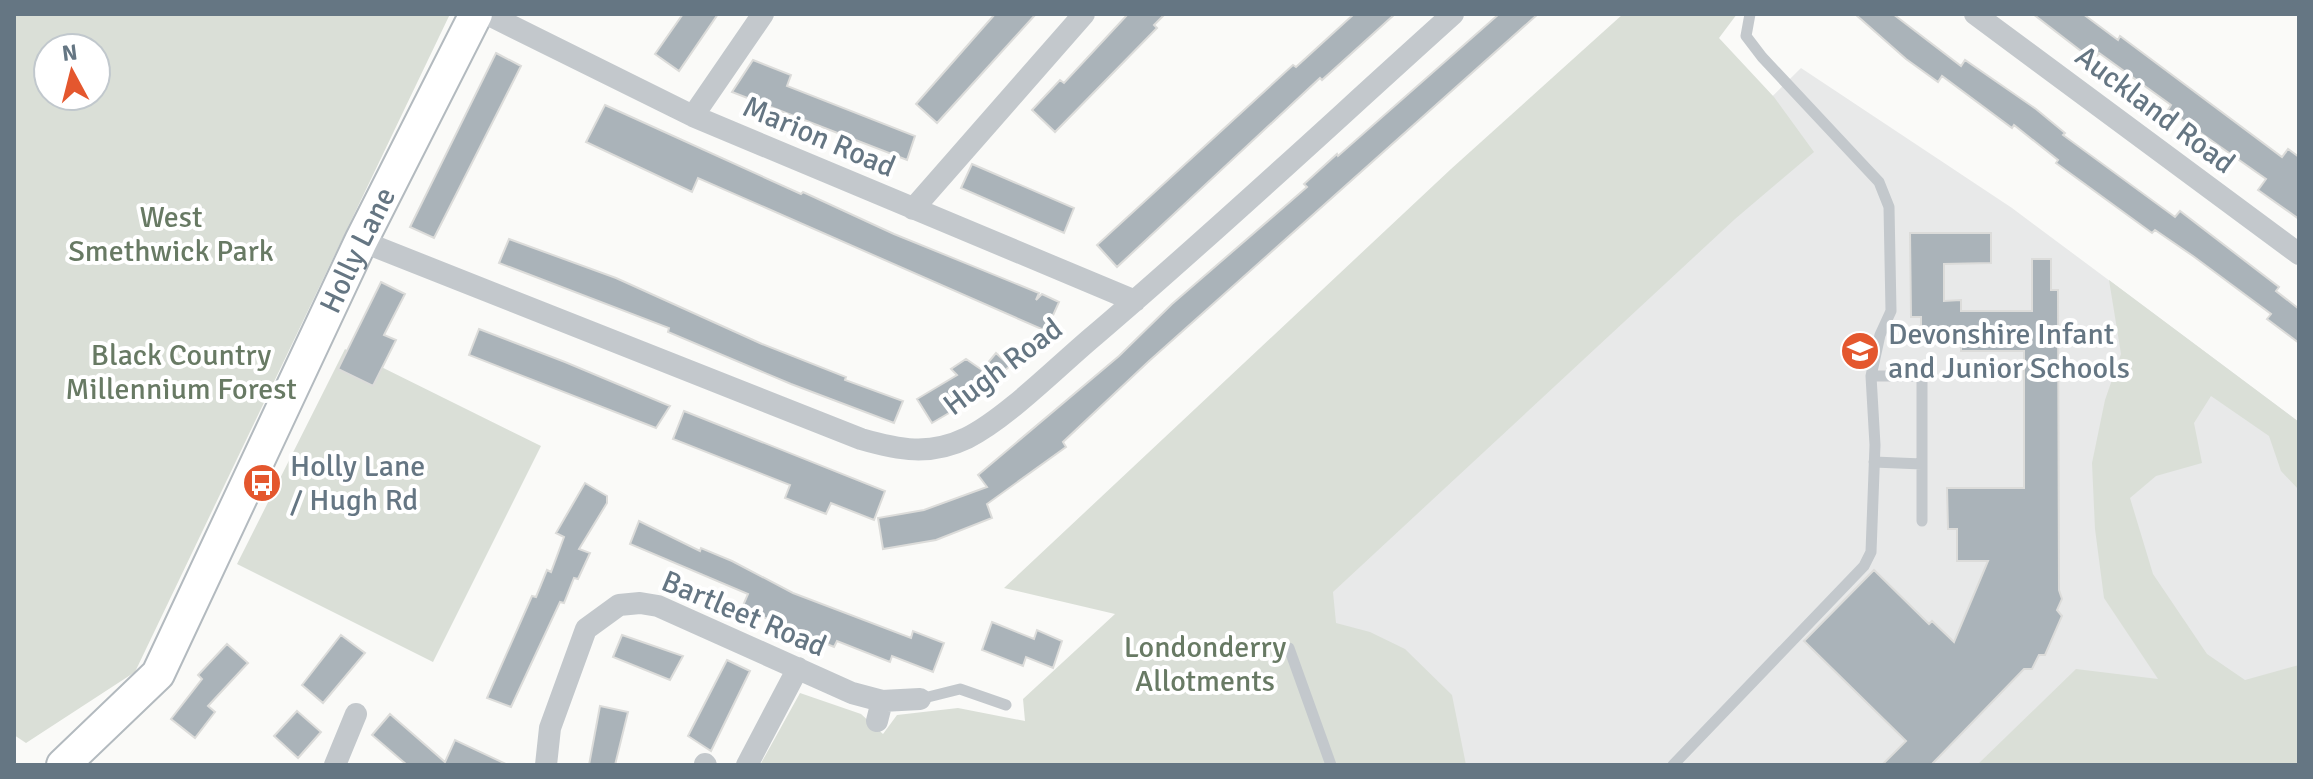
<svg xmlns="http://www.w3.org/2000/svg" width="2313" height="779" font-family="Signika,sans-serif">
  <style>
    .built { fill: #e8e9e9 }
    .green { fill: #dadfd7; fill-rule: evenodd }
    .building { fill: #aab3b9; stroke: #dcdcda; stroke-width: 2 }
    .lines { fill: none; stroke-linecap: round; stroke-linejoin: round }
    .secondary-casing { stroke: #b3babf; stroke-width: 36 }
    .lane { stroke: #c3c8cc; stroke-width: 11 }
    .street { stroke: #c3c8cc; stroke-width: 22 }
    .secondary { stroke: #fff; stroke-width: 32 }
    .labels { text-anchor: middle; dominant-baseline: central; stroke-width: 8; stroke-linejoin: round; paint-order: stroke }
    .street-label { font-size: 30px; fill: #657683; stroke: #fff }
    .park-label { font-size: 30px; fill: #687a64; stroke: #fff }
    .poi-label { font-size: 30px; fill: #657683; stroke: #fff; text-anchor: start }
  </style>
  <rect width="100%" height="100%" fill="#fafaf8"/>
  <path class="built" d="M 1801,68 L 2012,208 L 2299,422 L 2299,765 L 2101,746 L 2066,765 L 1354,765 L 1281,582 Z"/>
  <path class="green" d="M 14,14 L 450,14 L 135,672 L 26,743 L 14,735 ZM 48,48 L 96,48 L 96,96 L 48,96 Z
    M 1623,14 L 1737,14 L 1719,38 L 1774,97 L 1814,152 L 1735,219 L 1333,592 L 1336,623 L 1370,632 L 1405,649 L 1452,695 L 1466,765 L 760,765 L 800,693 L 861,714 L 883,734 L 897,715 L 958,708 L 1025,721 L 1023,699 L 1115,614 L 1004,588 L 1451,169 Z
    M 2109,280 L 2299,422 L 2299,490 L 2281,471 L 2269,436 L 2211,396 L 2194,423 L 2202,463 L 2156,476 L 2130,498 L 2153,574 L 2207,654 L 2245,680 L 2299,665 L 2299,765 L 1977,765 L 2076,669 L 2158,679 L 2104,598 L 2095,529 L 2092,463 L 2105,400 L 2121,354 Z
    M 345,349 L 541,446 L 433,662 L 237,564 Z"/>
  <path class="building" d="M 683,14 L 718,14 L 679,71 L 655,54 Z
    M 995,14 L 1036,14 L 937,123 L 916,104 Z
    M 1128,14 L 1165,14 L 1154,25 L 1157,28 L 1055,132 L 1032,110 L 1060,80 L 1064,83 Z
    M 1354,14 L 1395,14 L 1322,80 L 1320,78 L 1117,267 L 1097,245 L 1293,65 L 1296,67 Z
    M 1499,14 L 1538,14 L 1148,362 L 1063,442 L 1066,447 L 987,504 L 992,518 L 936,540 L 883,549 L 878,518 L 924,510 L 987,487 L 978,475 L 1119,356 L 1172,304 L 1307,187 L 1304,184 L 1337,154 L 1338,156 Z
    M 1855,14 L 1893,14 L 1961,66 L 1965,60 L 2036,109 L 2065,133 L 2063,135 L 2175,217 L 2180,211 L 2279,287 L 2276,291 L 2299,309 L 2299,343 L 2267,319 L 2271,314 L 2193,256 L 2155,230 L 2152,233 L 2056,163 L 2058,160 L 2014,125 L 2012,128 L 1942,76 L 1938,82 L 1906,59 Z
    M 2033,14 L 2083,14 L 2118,40 L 2120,36 L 2282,157 L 2288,149 L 2299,157 L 2299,219 L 2258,190 L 2266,179 L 2168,110 L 2171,105 L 2099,53 L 2094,61 Z
    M 496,53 L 521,66 L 434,238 L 410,227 Z
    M 753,60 L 791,75 L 787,86 L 915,136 L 907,160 L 732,92 Z
    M 605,105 L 801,194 L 803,192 L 894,234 L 1039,293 L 1036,300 L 1042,294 L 1059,302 L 1046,331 L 698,178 L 692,192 L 586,142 Z
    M 972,164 L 1074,208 L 1064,233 L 961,188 Z
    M 1910,233 L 1991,233 L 1991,263 L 1944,264 L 1944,301 L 1961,300 L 1961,311 L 2032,311 L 2032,259 L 2051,259 L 2051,290 L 2058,290 L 2059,590 L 2062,599 L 2057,610 L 2062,616 L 2045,655 L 2039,655 L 2032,669 L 2024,669 L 1931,765 L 1882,765 L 1906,741 L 1804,641 L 1874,570 L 1929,624 L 1932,621 L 1954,642 L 1988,561 L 1957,561 L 1957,529 L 1948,529 L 1947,488 L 2024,488 L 2024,351 L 1961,351 L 1961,332 L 1921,332 L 1921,317 L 1911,317 Z
    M 509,239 L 616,278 L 762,344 L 846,377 L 845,380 L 903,401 L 894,423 L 791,384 L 668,332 L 669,328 L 499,263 Z
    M 381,282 L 405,294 L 384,335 L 396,340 L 373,386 L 338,369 Z
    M 479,329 L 565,362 L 670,406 L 656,428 L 469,355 Z
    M 996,353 L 1010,366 L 966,403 L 932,423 L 917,399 L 957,375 L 951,369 L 966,359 L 982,370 Z
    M 684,411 L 885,491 L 874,520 L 831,503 L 826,514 L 785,498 L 790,485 L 673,439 Z
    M 585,483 L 607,496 L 607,503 L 579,549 L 590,553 L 578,579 L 574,578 L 564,603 L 560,602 L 511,707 L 487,698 L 532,596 L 536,597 L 547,570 L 551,572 L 564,537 L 556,533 Z
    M 639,521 L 700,551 L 701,548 L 732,561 L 793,593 L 911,638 L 913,631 L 944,643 L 933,672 L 892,656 L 890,662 L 837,641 L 834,647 L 742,608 L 748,594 L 630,544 Z
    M 992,622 L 1034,639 L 1037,630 L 1062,641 L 1053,668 L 1026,657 L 1023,666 L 982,650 Z
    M 341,635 L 365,653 L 323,703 L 302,685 Z
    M 622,635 L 683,656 L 670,680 L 613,657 Z
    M 227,644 L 248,663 L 208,706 L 215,712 L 195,738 L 171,719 L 202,679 L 198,675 Z
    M 727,660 L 750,671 L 711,751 L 688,736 Z
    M 600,706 L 628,712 L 615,765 L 589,765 Z
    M 297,711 L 321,732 L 298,758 L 274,736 Z
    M 390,714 L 445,762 L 455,740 L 508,765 L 407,765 L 372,735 Z"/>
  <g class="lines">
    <g class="secondary-casing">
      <g id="secondary">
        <path id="s1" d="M 63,765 L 158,674 L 361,241 L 476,14"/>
      </g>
    </g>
    <path class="lane" d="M 1871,376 L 1922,376 L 1922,521
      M 1874,462 L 1922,464
      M 1289,648 L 1331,765
      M 920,699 L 960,689 L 1006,705
      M 1673,765 L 1864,566 L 1871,552 L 1875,445 L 1871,376 L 1880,335 L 1891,311 L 1889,207 L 1879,182 L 1762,57 L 1746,36 L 1750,14"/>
    <path class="street" d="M 487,14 L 693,116 L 1135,301
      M 1975,14 L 2299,254
      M 693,116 L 763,14
      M 913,209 L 1084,14
      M 361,241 L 861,439 C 899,450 930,456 967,438 C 1007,418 1059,365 1095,335 C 1217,231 1334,121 1453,14
      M 877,721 L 882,701
      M 705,764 L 706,765
      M 335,765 L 356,714
      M 546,765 L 550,728 L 586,629 L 619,605 L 640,603 L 658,606 L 852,693 L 882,701 L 920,699
      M 747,765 L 798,668"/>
    <use href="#secondary" class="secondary"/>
  </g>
  <defs>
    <g id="school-disc" transform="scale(2)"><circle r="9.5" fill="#e4572e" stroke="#fff"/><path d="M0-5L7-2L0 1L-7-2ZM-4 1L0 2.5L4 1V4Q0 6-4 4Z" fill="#fff"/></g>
    <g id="bus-disc" transform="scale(2)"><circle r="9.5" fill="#e4572e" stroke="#fff"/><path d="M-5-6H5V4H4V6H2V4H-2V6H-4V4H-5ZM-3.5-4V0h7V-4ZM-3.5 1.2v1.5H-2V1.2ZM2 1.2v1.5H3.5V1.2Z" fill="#fff"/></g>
  </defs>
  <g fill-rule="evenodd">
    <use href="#school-disc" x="1860" y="351"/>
    <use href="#bus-disc" x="262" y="483"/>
  </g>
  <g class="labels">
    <g class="street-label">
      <text transform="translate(2155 110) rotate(37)">Auckland Road</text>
      <text transform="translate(819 137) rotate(23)">Marion Road</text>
      <text stroke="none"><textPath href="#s1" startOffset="600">Holly Lane</textPath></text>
      <text transform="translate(1003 367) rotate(-37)">Hugh Road</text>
      <text transform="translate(744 614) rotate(23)">Bartleet Road</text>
    </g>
    <g class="park-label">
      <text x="171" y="217">West<tspan x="171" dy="34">Smethwick Park</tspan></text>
      <text x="181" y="355">Black Country<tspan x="181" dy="34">Millennium Forest</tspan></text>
      <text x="1205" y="647">Londonderry<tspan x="1205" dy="34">Allotments</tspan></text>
    </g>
    <g class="poi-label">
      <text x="1888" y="334">Devonshire Infant<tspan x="1888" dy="34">and Junior Schools</tspan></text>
      <text x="290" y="466">Holly Lane<tspan x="290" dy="34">/ Hugh Rd</tspan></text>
    </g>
  </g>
  <rect width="2313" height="779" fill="none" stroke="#657683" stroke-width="32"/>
  <g transform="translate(72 72) rotate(353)"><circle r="38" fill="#ffffff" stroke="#c1c8cd" stroke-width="2"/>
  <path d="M0-6L14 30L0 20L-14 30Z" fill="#e4572e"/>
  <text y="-12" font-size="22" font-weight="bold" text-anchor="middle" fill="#657683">N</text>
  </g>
</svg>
